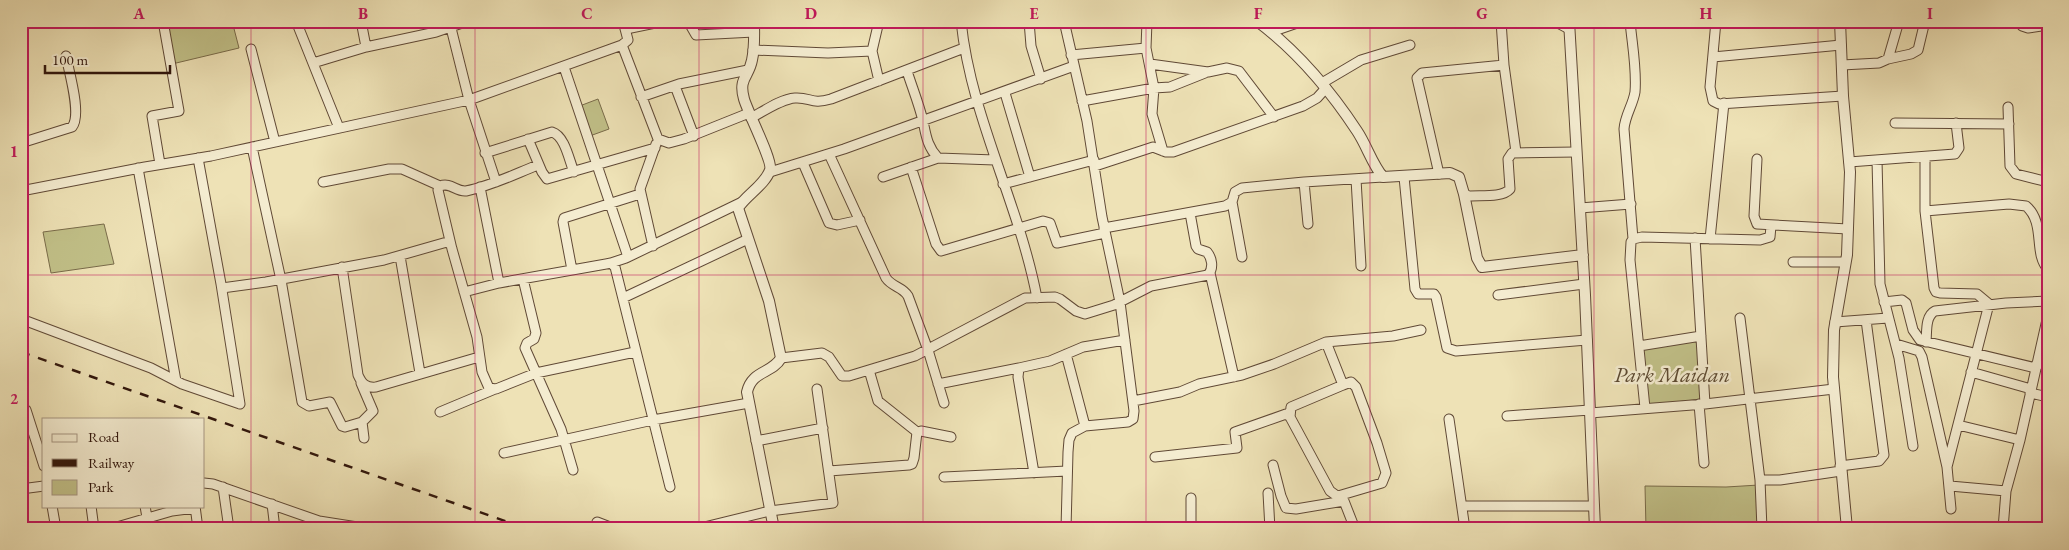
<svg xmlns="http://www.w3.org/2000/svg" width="2069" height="550" font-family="'EB Garamond',serif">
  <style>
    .green { fill: #c1c088; stroke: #796b4a }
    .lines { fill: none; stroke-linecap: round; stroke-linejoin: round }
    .minor-casing { stroke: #604936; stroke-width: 11 }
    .tertiary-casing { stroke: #604936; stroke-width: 12 }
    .minor { stroke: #f4ecd0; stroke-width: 9 }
    .tertiary { stroke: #f4ecd0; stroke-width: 10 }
    .rail { stroke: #31160c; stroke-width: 2.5; stroke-dasharray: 9 9; stroke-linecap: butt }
    .grid { fill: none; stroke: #c2185b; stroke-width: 1; stroke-opacity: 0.55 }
    .labels { text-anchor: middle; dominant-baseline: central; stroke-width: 5; stroke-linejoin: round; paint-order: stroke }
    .park-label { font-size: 22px; font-style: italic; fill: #5c4931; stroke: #f4ecd0 }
    .neatline { fill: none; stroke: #c2185b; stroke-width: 2 }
    .grid-label { font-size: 16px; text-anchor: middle; font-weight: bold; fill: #c2185b }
  </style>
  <rect width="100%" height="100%" fill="#eee2b6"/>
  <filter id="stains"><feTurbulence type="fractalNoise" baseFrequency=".004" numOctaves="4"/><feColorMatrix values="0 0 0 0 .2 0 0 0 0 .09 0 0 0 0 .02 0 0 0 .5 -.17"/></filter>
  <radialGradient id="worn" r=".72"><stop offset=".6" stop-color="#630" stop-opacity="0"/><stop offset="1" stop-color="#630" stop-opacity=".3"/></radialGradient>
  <path class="green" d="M 167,21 L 232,21 L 239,48 L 172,64 Z
    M 598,99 L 609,129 L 587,137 L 577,107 Z
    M 104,224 L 114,264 L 51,273 L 43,232 Z
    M 1698,341 L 1703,399 L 1647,405 L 1641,349 Z
    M 1759,485 L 1760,529 L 1646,529 L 1645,486 L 1726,487 Z"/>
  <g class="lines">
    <g class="minor-casing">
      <path id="minor" d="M 296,21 L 339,128
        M 361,21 L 366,47
        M 688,21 L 696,35 L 754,32
        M 961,21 C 971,118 1019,203 1037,298
        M 1029,21 L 1031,46 L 1041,79
        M 1064,21 L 1087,121 L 1102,217 L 1120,302 L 1134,411 L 1133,419 L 1128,422 L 1085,426 L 1072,433 L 1069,440 L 1068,452 L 1066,529
        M 1147,21 L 1146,48 L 1154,88 L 1152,114 L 1163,151
        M 1501,21 L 1504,65 L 1516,152
        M 1554,21 L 1569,29
        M 1630,21 C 1632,44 1637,69 1635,92 C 1633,105 1625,115 1624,129 L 1633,239
        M 1716,21 L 1710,87 L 1713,101 L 1719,104 L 1843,96
        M 2020,21 L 2022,26 L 2028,28 L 2048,25
        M 451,28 L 469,100 L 496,182
        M 626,29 L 665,21
        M 1271,32 L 1303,21
        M 622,45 L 658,139 L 669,143 L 684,139 L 749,113
        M 251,49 L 275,142
        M 753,50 L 828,53 L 872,51
        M 1071,55 L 1146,48
        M 1713,57 L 1841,45
        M 1888,59 L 1911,54 L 1918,50 L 1925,21
        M 313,63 L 366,47 L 436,32 L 468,21
        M 1150,64 L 1208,72 L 1227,68 L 1239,71 L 1274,117
        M 1842,65 L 1879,63 L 1888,59 L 1899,21
        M 564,67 L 627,254 L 626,258 L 611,263
        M 907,71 C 912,87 919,104 923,121 C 926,135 927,146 938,158 L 995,160
        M 879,81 L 872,51 L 879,21
        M 1322,83 L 1361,60 L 1410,45
        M 675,86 L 694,136
        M 1005,93 L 1030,177
        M 641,97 L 679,84 L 748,70
        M 1082,101 L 1154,88 L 1170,87 L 1205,73
        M 2008,107 L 2010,166 L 2016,174 L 2048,182
        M 751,118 C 764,111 781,99 795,98 C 811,97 811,105 831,99 L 964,48
        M 1895,123 L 2009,124
        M 528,139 L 542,172 L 547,179 L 655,148
        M 21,143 L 72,127 C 82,115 69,72 66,56
        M 252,147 L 281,280 L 302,402 L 309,406 L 330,402 L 342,426 L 345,427 L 362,422
        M 485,153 L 552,132 C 565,136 569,160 574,172
        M 829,154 L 886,278 C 892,287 903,287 908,296 L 928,350 L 944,403
        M 1925,157 L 1925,211 L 1934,288 L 1936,292 L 1940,293 L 1977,294 L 1989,304 L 1947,467
        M 198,158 L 221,284 L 240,404
        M 1757,159 L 1754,216 L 1757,224 L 1848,229
        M 1877,160 L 1880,284 L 1899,358 L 1913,446
        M 1849,162 L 1955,154 L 1959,148 L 1956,123
        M 803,163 L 829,223 L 837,225 L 860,220
        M 160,164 L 152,116 L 179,111 L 163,21
        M 1095,166 L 1153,147 L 1166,152 L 1173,152 L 1303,106 L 1317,98 L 1326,88
        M 911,167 L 936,244 L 941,251 L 1043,221 L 1050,223 L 1057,243 L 1105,233
        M 138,168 L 176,381
        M 770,172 L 844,149 L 1074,66
        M 1439,174 L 1417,78 L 1422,73 L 1504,65
        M 883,177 L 938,158
        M 1404,177 L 1415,289 L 1418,294 L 1434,294 L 1436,297 L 1447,348 L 1456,351 L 1587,340
        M 1356,179 L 1361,266
        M 323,182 L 389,169 L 402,169 L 440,186
        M 1304,182 L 1308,224
        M 1003,184 L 1094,160
        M 480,187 L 499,283
        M 21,191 L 145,167 L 211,156 L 469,100 L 622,45 L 628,40 L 623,21
        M 1464,194 L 1469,196 C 1481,195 1502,198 1510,189 L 1508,159 L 1512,153 L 1576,152
        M 1232,202 L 1242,257
        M 1580,208 L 1631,204
        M 1925,211 L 2009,204 L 2026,206 C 2046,223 2033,254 2048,269
        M 1104,228 L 1225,206 L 1232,202 L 1235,192 L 1242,188 L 1304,182 L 1383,177
        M 1695,238 L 1705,404
        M 1710,239 L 1724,103
        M 451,245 L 438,190 L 440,186 C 451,182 456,192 466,191 C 491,186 515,174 538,165
        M 653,246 L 640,189 L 656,144
        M 400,256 L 420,373
        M 626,258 L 742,202
        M 1793,262 L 1845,262
        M 342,267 L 358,375 C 362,384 366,388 376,387 L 479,357
        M 572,270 L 563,222 L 564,218 L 640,194
        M 1210,273 L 1234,377
        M 523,279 L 536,333 L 534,339 L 527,343 L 525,348 L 561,429 L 573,470
        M 222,288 L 266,282 L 384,260 L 447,242 L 451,245 L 452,249 L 477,337 L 482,372 L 489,388 L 496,389 L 536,373 L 635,352
        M 464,292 L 499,283 L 606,264 L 611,263 L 615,267 L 670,487
        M 1498,295 L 1584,284
        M 623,298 L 748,239
        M 1884,302 L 1902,300 L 1906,303 L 1913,330 L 1920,340 L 2036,368
        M 1740,318 L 1760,480 L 1762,529
        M 21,319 L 151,368 L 182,384 L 240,404
        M 1835,322 L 1888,318
        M 1926,342 C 1927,332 1925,316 1935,311 L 2006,303 L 2048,301
        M 1896,344 L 1919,351 L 1922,357 L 1947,467 L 1951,509
        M 1639,346 L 1701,336
        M 1066,354 L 1085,426
        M 781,358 L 822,353 L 829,357 L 842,376 L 849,376 L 915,356 L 1025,298 L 1055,297 L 1060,299 L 1076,311 L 1085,314 L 1114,305 L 1151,286 L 1208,275 C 1214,268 1212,258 1207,252 L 1198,249 L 1196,246 L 1190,213
        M 2037,363 L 2048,366
        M 869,370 L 878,401 L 917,432
        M 1971,372 L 2031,389
        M 361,383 L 373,411 L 362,422 L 364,438
        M 938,384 L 1019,368
        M 2030,393 L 2048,397
        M 1133,401 L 1180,392 L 1199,384 L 1242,375 L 1274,364 L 1326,342 L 1393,336 L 1421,330
        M 1699,404 L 1704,463
        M 1645,408 L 1630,260 L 1631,242 L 1633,239 L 1642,237 L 1760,240 L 1770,237 L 1771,226
        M 26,410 L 44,466
        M 440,412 L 495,389
        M 1590,413 L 1705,404 L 1834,389
        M 1507,416 L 1590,410
        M 1290,417 L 1291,407 L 1343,385 L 1326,342
        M 1449,419 L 1465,529
        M 1958,425 L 2020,440
        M 756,441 L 823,428
        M 504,453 L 653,420 L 749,403
        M 1155,457 L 1237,448 L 1235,432 L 1286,414 L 1290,417 L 1330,491 L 1344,501 L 1355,529
        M 1273,465 L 1281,496 L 1286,508 L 1296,509 L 1344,501
        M 1840,466 L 1879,461 L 1884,455 L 1866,320
        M 829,471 L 909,465 L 912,464 L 914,458 L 917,432 L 921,431 L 951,437
        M 1034,473 L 1018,377 L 1019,368 L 1050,361 L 1083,347 L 1125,340
        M 944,477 L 1067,471
        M 1760,480 L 1780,480 L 1841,471
        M 204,483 L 213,484 L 319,521 L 370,529
        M 1950,486 L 2006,491
        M 223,487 L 229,529
        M 21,489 L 44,486
        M 1268,493 L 1270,529
        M 1338,496 L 1382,483 L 1386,473 L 1377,443 L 1356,387 L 1351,382 L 1343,385
        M 1191,498 L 1191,529
        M 272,504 L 275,529
        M 52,506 L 56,529
        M 91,506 L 94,529
        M 145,506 L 149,529
        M 195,506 L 198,529
        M 1462,506 L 1594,506
        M 597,522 L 615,529
        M 110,529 L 172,511 L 195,508
        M 696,529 L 770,511 L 833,503 L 817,389
        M 2003,529 L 2006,491 L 2020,440 L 2048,315"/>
    </g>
    <g class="tertiary-casing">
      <path id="tertiary" d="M 754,21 C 754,34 755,47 752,60 C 749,77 738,78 744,99 C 748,113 773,161 770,170 C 765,185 746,195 738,208 L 769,301 L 781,358 C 772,374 752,370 747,392 L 774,529
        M 1257,21 C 1297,51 1330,90 1357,131 C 1367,146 1372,164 1383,177 L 1450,173 L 1459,177 L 1464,194 L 1477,258 L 1482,267 L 1583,255
        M 1569,21 L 1585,295 L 1595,529
        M 1840,21 L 1843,96 L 1850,172 L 1847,255 L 1834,330 L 1833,377 L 1847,529"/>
    </g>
    <use href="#minor" class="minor"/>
    <use href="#tertiary" class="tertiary"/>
    <path class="rail" d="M 21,352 L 528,529"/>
  </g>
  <path class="grid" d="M 251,21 L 251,529M 475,21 L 475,529M 699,21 L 699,529M 923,21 L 923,529M 1146,21 L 1146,529M 1370,21 L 1370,529M 1594,21 L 1594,529M 1818,21 L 1818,529M 21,275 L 2048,275"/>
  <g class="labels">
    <g class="park-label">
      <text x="1672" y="374">Park Maidan</text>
    </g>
  </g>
  <rect width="2069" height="550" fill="none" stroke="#eee2b6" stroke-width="55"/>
  <rect x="42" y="418" width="162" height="90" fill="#f4ecd0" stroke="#a69682"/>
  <rect x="52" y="434" width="25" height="8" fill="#f4ecd0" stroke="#a69682"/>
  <text x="88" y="442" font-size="15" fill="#31160c">Road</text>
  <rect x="52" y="459" width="25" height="8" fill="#31160c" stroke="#a69682"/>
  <text x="88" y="468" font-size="15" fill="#31160c">Railway</text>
  <rect x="52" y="480" width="25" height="15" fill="#c1c088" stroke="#a69682"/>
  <text x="88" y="492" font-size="15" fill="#31160c">Park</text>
  <path d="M45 65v8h125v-8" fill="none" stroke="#31160c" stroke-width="2.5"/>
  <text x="52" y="65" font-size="15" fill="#31160c" stroke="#f4ecd0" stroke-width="4" paint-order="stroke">100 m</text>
  <rect x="28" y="28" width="2014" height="494" class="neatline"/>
  <g class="grid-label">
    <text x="139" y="19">A</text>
    <text x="363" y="19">B</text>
    <text x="587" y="19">C</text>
    <text x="811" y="19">D</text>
    <text x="1034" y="19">E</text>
    <text x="1258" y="19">F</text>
    <text x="1482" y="19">G</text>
    <text x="1706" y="19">H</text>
    <text x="1930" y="19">I</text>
    <text x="14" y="157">1</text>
    <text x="14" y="404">2</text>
  </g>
  <rect width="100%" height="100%" filter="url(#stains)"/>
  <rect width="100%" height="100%" fill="url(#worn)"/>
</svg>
